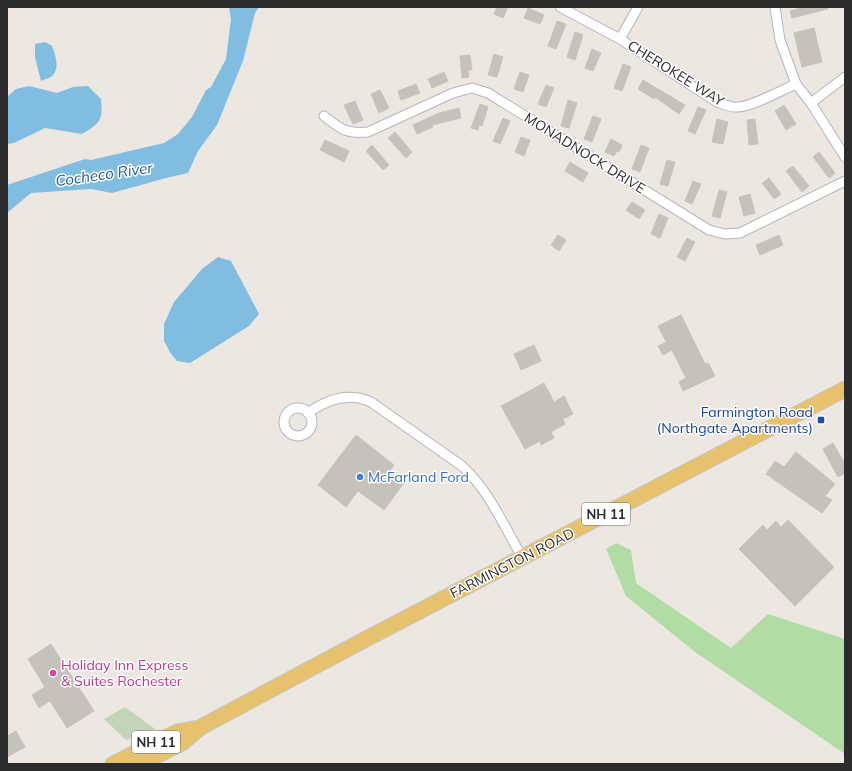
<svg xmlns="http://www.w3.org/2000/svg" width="852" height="771" font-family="Mulish,sans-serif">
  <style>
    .green { fill: #b1dca4 }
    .cemetery { fill: #c4d4ba }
    .water { fill: #81bde1 }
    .building { fill: #c5c2bc; stroke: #c8c4ba }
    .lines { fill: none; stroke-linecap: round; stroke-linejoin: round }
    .minor-casing { stroke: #b4b5be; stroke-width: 11 }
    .trunk-casing { stroke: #c8c8c8; stroke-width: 17 }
    .minor { stroke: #fff; stroke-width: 9 }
    .trunk { stroke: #e6c26e; stroke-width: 15 }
    .transit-dot { fill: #1a4fb4; stroke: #fff; stroke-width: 1.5 }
    .shop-dot { fill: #3f7fe0; stroke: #fff; stroke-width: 1.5 }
    .hotel-dot { fill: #d1479c; stroke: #fff; stroke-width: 1.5 }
    .labels { text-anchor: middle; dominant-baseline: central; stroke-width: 3; stroke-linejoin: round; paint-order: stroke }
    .shield { fill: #fff; stroke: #6b6b6b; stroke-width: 1 }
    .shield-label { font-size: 13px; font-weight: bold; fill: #2c2c2c }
    .street-label { font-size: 14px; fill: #2c2c2c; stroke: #fff }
    .transit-label { font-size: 14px; fill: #164399; stroke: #fff; text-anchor: end }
    .shop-label { font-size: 14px; fill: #366cbe; stroke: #fff; text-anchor: start }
    .hotel-label { font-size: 14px; fill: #b23c85; stroke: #fff; text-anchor: start }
    .water-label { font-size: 15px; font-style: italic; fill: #1e5c8f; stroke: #fff }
  </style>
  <rect width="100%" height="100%" fill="#ece8e1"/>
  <path class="green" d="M 616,543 L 631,550 L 636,583 L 731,648 L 768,614 L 845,639 L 845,754 L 695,652 L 626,596 L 606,549 Z"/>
  <path class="cemetery" d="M 125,707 L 155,729 L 126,740 L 104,719 Z"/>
  <path class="water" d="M 229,7 L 259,7 L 255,13 L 243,61 L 217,125 L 198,151 L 188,173 L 166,178 L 112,193 L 91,189 L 31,193 L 7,213 L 7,185 L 85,159 L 91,160 L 164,143 L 178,134 L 192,117 L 206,90 L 211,87 L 226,59 L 231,19 Z
    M 45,42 L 52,46 C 55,54 60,67 53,75 C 51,78 45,79 41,81 L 35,57 L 35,44 Z
    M 29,86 L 57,93 L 73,87 L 88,86 L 101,99 C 103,121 100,123 82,134 L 45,128 L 14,143 L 7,144 L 7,97 L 16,89 Z
    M 218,257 L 231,261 L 259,314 L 249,326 L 190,363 L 177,361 L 171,354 L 164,341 L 164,324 L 174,302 L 202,269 Z"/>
  <path class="building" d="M 497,7 L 508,7 L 503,18 L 494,14 Z
    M 804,7 L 828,7 L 828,9 L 792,18 L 790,11 Z
    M 528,8 L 544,15 L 540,24 L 524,18 Z
    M 557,21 L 566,24 L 556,49 L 548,46 Z
    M 814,28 L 822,62 L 802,67 L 794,33 Z
    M 575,32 L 583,35 L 575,60 L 567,57 Z
    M 592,49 L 601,53 L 593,71 L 585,68 Z
    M 494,54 L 503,57 L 497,77 L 488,75 Z
    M 470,55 L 472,70 L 468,70 L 469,77 L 462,78 L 460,56 Z
    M 623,64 L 631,67 L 622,91 L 614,88 Z
    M 444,72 L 448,81 L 432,88 L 428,79 Z
    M 520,72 L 529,75 L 523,92 L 514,89 Z
    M 643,80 L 685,105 L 679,114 L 655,97 L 654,99 L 638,89 Z
    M 416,84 L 420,93 L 401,100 L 398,91 Z
    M 546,85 L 554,88 L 546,107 L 538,104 Z
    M 380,90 L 389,108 L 379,113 L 371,94 Z
    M 568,100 L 577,103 L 569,128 L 561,126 Z
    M 355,101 L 363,120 L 353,124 L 344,105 Z
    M 480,104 L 488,107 L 482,126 L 479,125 L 478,130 L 471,128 Z
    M 784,105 L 796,124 L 786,130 L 775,111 Z
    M 698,107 L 706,110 L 695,134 L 688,131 Z
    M 459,108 L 461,118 L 432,125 L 433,127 L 417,134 L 413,125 L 439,113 Z
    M 593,116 L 601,119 L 592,142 L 584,139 Z
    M 503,118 L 510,121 L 500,144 L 493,141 Z
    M 717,119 L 728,122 L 723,144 L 712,142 Z
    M 755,119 L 758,144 L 749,145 L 747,120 Z
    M 395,132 L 412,152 L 406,158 L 388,138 Z
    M 521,137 L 530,140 L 524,156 L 515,152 Z
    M 611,139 L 622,145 L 619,152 L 617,151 L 614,156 L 605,152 Z
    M 325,140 L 349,151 L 344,162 L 320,150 Z
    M 372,145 L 389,165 L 383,170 L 366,151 Z
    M 641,145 L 649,148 L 640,172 L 632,169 Z
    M 819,152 L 835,173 L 829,178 L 813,157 Z
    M 667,160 L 675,162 L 668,186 L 660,184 Z
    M 570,162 L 588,173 L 583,182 L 565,171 Z
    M 793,166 L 809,186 L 802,192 L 786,171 Z
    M 769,178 L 781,194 L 774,199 L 762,183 Z
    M 693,181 L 701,184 L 692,204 L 685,201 Z
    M 719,190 L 727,192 L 720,218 L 712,216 Z
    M 750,194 L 755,213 L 744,216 L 739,197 Z
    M 632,202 L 645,210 L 639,219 L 626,210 Z
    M 659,214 L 668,218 L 660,238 L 651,234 Z
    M 558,235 L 566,240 L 559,251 L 551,245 Z
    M 779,235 L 783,245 L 760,255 L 756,245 Z
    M 687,238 L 695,242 L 685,261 L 677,257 Z
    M 681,315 L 705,364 L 708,363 L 715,376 L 683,391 L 679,382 L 686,378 L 672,350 L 663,355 L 658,346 L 666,342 L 658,326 Z
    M 534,345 L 541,361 L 521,370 L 514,354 Z
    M 544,383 L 554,402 L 564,396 L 573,414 L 563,419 L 565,424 L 551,432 L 554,438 L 541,445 L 540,441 L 525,449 L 501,406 Z
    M 356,435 L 394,465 L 389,472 L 404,483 L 384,510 L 358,491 L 346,507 L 318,485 Z
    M 833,443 L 845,464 L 845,473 L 838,477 L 823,449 Z
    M 796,452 L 835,484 L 825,496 L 832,500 L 822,513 L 766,474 L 775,461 L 784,467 Z
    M 788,520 L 834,567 L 795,606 L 739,549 L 763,525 L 767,530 L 776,521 L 781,527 Z
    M 51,644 L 94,711 L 67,728 L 50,701 L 39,708 L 32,695 L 45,687 L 28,659 Z
    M 16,731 L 25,747 L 7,757 L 7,736 Z"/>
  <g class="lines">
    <g class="minor-casing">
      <path id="minor" d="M 560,7 L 620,39 L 717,102 C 723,104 731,108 738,107 C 751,107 782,90 796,84
        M 775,7 L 780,40 L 796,84 L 811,103 L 845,157
        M 620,39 L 638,7
        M 811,103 L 845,77
        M 324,116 C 341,129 345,134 368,132 L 453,93 L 472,88 L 488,93 L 709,230 L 725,234 L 740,233 L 845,181
        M284 422a14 14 0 1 1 28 0a14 14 0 1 1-28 0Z
        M 308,413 C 327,399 349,392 371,402 L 462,466 C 488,489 504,526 522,557"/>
    </g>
    <g class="trunk-casing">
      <path id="trunk" d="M 113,764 L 177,732 L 198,728
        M 140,764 L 182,743 L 201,727 L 366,639 L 845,389"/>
    </g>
    <use href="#minor" class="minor"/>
    <use href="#trunk" class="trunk"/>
  </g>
  <rect class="transit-dot" x="817" y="416" width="8" height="8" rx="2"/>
  <circle class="shop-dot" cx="360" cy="477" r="4"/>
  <circle class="hotel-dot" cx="53" cy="673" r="4"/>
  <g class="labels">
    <g class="shield">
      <rect x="582" y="503" width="48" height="22" rx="3"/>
      <rect x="132" y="731" width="48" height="22" rx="3"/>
    </g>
    <g class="shield-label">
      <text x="606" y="514">NH 11</text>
      <text x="156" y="742">NH 11</text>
    </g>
    <g class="street-label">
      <text transform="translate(676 73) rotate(32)">CHEROKEE WAY</text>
      <text transform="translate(585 153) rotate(32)">MONADNOCK DRIVE</text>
      <text transform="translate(512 563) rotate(-27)">FARMINGTON ROAD</text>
    </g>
    <g class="transit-label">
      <text x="813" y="412">Farmington Road<tspan x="813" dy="16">(Northgate Apartments)</tspan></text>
    </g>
    <g class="shop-label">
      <text x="368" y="477">McFarland Ford</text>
    </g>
    <g class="hotel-label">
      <text x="61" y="665">Holiday Inn Express<tspan x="61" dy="16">&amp; Suites Rochester</tspan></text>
    </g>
    <g class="water-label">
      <text transform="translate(104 174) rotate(-8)">Cocheco River</text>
    </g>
  </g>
  <rect width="852" height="771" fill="none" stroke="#2c2c2c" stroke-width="16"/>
</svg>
